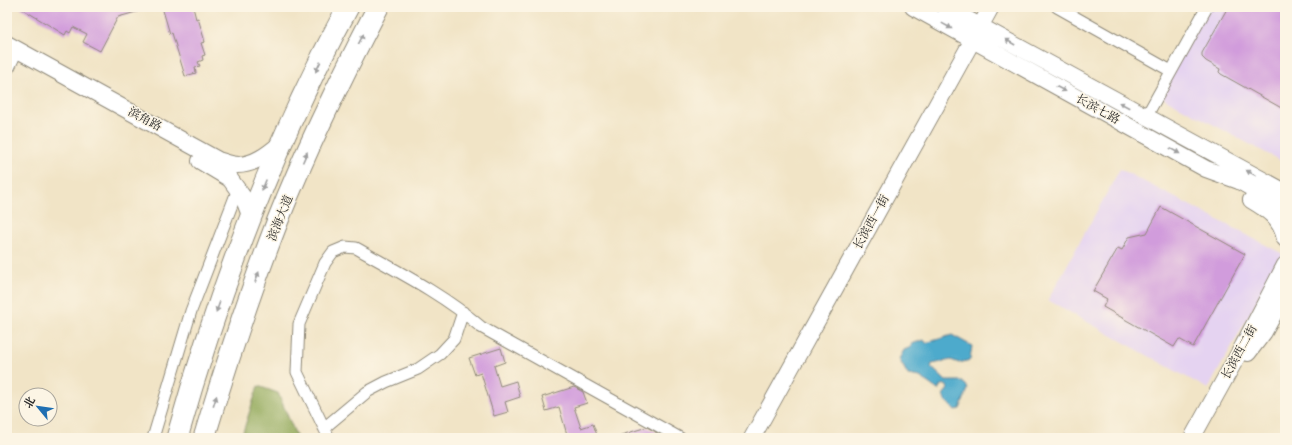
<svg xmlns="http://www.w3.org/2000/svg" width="1292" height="445" font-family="'IM FELL French Canon','Noto Serif SC',serif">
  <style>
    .built { fill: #e5d3f1 }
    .forest { fill: #95ac5e; stroke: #606c44 }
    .water { fill: #4eaacc; stroke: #3c6a7c }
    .building { fill: #d19cdc }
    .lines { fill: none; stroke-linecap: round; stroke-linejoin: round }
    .street-casing { stroke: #8e8878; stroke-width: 13 }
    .secondary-casing { stroke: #8e8878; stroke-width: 18 }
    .highway-casing { stroke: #8e8878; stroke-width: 23 }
    .street { stroke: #fff; stroke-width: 11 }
    .secondary { stroke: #fff; stroke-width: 16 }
    .highway { stroke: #fff; stroke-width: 21 }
    .oneway { fill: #a0a0a0 }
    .labels { text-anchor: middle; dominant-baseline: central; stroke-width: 3; stroke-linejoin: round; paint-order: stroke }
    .street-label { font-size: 12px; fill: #2b2b2b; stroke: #fcf5e5 }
  </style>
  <rect width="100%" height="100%" fill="#fcf5e5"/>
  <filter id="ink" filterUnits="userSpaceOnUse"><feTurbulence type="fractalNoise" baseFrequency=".025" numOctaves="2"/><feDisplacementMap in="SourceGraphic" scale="8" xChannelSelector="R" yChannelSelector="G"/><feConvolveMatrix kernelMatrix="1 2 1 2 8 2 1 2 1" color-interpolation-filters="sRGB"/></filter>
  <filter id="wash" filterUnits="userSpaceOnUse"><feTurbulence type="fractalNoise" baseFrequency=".012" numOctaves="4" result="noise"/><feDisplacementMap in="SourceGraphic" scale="16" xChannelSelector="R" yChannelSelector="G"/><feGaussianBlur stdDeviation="0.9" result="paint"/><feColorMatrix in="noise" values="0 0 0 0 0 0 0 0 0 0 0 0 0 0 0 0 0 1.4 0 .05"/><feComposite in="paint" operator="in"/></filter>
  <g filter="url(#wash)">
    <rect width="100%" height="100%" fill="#f1e4c6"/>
    <path class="built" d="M 1205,7 L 1285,7 L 1285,163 L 1158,95 Z
      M 1120,169 L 1283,254 L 1208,389 L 1048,300 Z"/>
    <path class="forest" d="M 258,386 L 278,393 L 297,438 L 241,438 Z"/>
    <path class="water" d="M 952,335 L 972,346 L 970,360 L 959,363 L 951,360 L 932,364 L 931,367 L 946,381 L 961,381 L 966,385 L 968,389 L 960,409 L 956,410 L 945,400 L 943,395 L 948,389 L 947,386 L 943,384 L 940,386 L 938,390 L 920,377 L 908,375 L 899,359 L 904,350 L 911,347 L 911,344 L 924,340 L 926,343 Z"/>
    <g id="blocks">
      <path class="building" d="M 19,7 L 147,7 L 147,9 L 118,17 L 100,51 L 83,42 L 87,34 L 73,27 L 70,33 L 67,31 L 65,35 Z
        M 162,7 L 193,7 L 196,19 L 198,18 L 205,42 L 201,43 L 205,55 L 202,56 L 203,60 L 198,62 L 200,66 L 195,67 L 196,73 L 185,76 L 172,33 L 170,34 Z
        M 1228,7 L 1285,7 L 1285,110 L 1221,74 L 1219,72 L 1220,69 L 1206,61 L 1202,57 L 1202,53 Z
        M 1161,207 L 1245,254 L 1193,347 L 1179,339 L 1174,347 L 1103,307 L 1107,299 L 1093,291 L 1118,248 L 1122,250 L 1129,237 L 1147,233 Z
        M 501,348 L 505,362 L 494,366 L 500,386 L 516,381 L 520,397 L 505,402 L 508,412 L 494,416 L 481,373 L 475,375 L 469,358 Z
        M 574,387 L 583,392 L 587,403 L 574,407 L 581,428 L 593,424 L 598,438 L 568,438 L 559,407 L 546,411 L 542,397 Z
        M 647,427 L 656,432 L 657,438 L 619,438 L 618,436 Z"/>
    </g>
  </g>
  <g filter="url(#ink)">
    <use href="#blocks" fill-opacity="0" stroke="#8e8878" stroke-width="1"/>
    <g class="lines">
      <g class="street-casing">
        <path id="street" d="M 1057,7 L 1171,71
          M 1146,117 L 1207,7
          M 324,428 L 367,392 L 386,382 L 418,369 L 440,354 L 454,339 L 463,312
          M 153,438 L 191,311 L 238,189
          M 329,438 L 297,372 L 299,324 L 325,263 L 333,252 L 345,247 L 356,248 C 399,272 444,295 481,327 L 680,438"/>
      </g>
      <g class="secondary-casing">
        <path id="secondary" d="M 913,7 L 1206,169 L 1239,181 L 1285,207
          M 945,7 L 1285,192
          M 7,44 L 218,160 C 224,162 231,164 237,165 C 254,165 268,154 281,143
          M 7,66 L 15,49
          M 200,161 L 230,179 L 243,197 L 251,218
          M 1251,200 C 1268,210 1281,219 1285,239
          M 1248,353 L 1264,332 L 1285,294
          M 752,438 L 991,7
          M 1192,438 L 1243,346 L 1285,265"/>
      </g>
      <g class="highway-casing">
        <path id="highway" d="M 177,438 C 219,289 274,143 348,7
          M 204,438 C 226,365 250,292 278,220 C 307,147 342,76 378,7"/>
      </g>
      <use href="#street" class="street"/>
      <use href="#secondary" class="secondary"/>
      <use href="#highway" class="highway"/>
    </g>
    <defs><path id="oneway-solid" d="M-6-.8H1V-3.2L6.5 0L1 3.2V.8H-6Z"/></defs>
    <g class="oneway">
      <use href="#oneway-solid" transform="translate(947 26) rotate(29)"/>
      <use href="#oneway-solid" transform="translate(361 39) rotate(-63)"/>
      <use href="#oneway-solid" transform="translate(1010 42) rotate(-150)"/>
      <use href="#oneway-solid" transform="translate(318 67) rotate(116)"/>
      <use href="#oneway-solid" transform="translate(1061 89) rotate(28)"/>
      <use href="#oneway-solid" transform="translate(1124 105) rotate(-152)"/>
      <use href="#oneway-solid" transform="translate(1175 151) rotate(29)"/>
      <use href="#oneway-solid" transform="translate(305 157) rotate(-66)"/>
      <use href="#oneway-solid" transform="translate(1251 173) rotate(-151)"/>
      <use href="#oneway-solid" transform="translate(264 185) rotate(112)"/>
      <use href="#oneway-solid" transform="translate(257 277) rotate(-70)"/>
      <use href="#oneway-solid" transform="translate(218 307) rotate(110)"/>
      <use href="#oneway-solid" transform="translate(215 401) rotate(-73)"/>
    </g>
  </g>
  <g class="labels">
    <g class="street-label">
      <text transform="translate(1098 109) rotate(29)">长滨七路</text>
      <text transform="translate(145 119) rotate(28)">滨角路</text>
      <text transform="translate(280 218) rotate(-68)">滨海大道</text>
      <text transform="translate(871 222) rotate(-61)">长滨西一街</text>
      <text transform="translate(1239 352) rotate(-61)">长滨西二街</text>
    </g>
  </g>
  <rect width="1292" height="445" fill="none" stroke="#fcf5e5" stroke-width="24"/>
  <g transform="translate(38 407) rotate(299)"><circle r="19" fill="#fcf5e5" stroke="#a8a49b"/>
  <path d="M0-3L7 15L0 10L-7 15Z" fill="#1f6fb2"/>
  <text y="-6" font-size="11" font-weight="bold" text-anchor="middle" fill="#2b2b2b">北</text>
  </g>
</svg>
